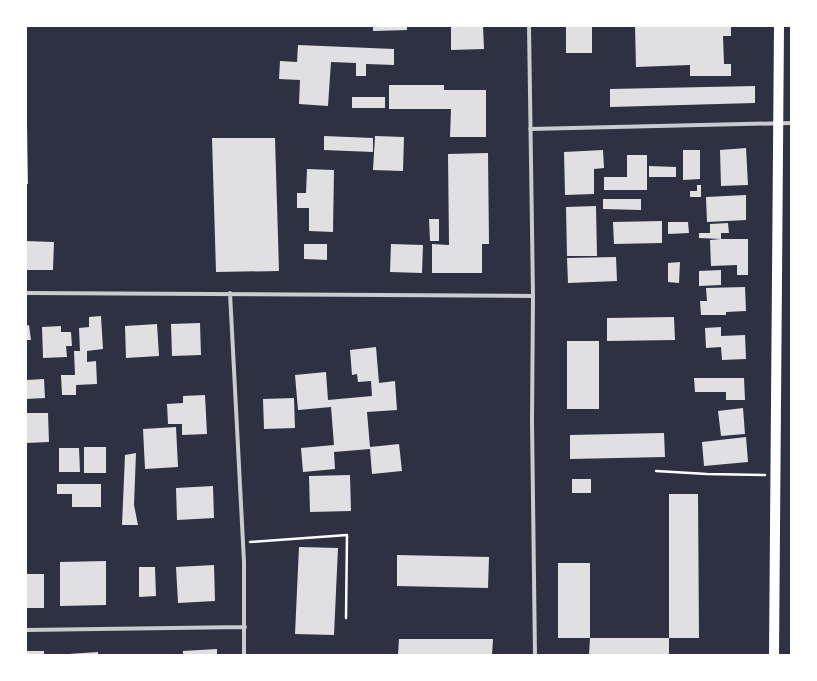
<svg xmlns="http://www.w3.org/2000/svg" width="817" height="681" font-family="'Work Sans',sans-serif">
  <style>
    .building { fill: #e0e0e3 }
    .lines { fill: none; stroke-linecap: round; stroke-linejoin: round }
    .path { stroke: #fff; stroke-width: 2.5 }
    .minor { stroke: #caccd0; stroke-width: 4 }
    .primary { stroke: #fff; stroke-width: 10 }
  </style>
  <rect width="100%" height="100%" fill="#2d3142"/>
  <path class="building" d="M 373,26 L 407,26 L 407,30 L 373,31 Z
    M 451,26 L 483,26 L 484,49 L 451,50 Z
    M 592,26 L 592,53 L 566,53 L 566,27 Z
    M 635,26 L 731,26 L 731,36 L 723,36 L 724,64 L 731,64 L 731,76 L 690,76 L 690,65 L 636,67 Z
    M 298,45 L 394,49 L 394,65 L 366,64 L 366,76 L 356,76 L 356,63 L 331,62 L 328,106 L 299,104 L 300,80 L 279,79 L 280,61 L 297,62 Z
    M 389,85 L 444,85 L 444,90 L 486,90 L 486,137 L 450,137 L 451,109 L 389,109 Z
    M 755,86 L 755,103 L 610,107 L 610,89 Z
    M 352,97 L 385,97 L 385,108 L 352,108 Z
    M 26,125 L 27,125 L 28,184 L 26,184 Z
    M 324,136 L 373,138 L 373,152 L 324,150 Z
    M 375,136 L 404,137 L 403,171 L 373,170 Z
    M 212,138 L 275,138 L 279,271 L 216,272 Z
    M 746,148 L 748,185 L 721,186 L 720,150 Z
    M 603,150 L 604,168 L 594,169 L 594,194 L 565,195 L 564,152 Z
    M 683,150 L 700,150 L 700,179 L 683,180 Z
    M 488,153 L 489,244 L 482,244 L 482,273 L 432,273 L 432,244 L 449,245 L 448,154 Z
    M 627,155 L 647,155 L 647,190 L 604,190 L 604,177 L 627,177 Z
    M 649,166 L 676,167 L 676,177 L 649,177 Z
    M 307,169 L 334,170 L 333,232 L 309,231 L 309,208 L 297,208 L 297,193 L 306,193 Z
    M 697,185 L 701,185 L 701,197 L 690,197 L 690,191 L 697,191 Z
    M 746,195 L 746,220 L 707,222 L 706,197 Z
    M 603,199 L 641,199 L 641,210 L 603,209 Z
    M 596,206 L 597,256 L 567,256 L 566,207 Z
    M 429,219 L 439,219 L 439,241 L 430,241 Z
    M 662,221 L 662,243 L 614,244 L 613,222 Z
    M 668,222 L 688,222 L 689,233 L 668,234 Z
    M 728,223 L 729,233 L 721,233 L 721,239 L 699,238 L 699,233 L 710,233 L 710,224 Z
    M 721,239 L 748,239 L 748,275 L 737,275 L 737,265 L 711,266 L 710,240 Z
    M 26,241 L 54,242 L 53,270 L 26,270 Z
    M 304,244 L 327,244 L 327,260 L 304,259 Z
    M 391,244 L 423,245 L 422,273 L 390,272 Z
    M 616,257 L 617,281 L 568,283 L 567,258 Z
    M 680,262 L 679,283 L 668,282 L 668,263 Z
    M 721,270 L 721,285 L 699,286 L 699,271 Z
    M 745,287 L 746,311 L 726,312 L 726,315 L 701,315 L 700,301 L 707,301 L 706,288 Z
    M 101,316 L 103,349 L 87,351 L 87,362 L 96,361 L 97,384 L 76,385 L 76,395 L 62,395 L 61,375 L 75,375 L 74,351 L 80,351 L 79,328 L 89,327 L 89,317 Z
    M 674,317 L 675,340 L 607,341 L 607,318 Z
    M 200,323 L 201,355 L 172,356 L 171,324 Z
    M 157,324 L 159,356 L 126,358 L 125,326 Z
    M 29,325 L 31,340 L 26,340 L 26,326 Z
    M 61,326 L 61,332 L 71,332 L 72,346 L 66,346 L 67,357 L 43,358 L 42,327 Z
    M 721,327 L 721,336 L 745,335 L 746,359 L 722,360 L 721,347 L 706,348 L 705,328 Z
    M 567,341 L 599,341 L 599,409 L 567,409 Z
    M 376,347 L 379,383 L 395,381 L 397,410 L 367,412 L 370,447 L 399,444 L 402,471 L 372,474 L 370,449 L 334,452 L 335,469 L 303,472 L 301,448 L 334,445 L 331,407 L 298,410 L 295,375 L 326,372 L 328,400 L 372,396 L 371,381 L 358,382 L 357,374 L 352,375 L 350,350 Z
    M 694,378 L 744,378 L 745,400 L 726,400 L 726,392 L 695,392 Z
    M 44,379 L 45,398 L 26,399 L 26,380 Z
    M 205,395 L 207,434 L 182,435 L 182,424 L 168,424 L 167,404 L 183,403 L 183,396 Z
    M 294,398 L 295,428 L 264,429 L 263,399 Z
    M 743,408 L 745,434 L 721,436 L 718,411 Z
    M 26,413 L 48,413 L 49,442 L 26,443 Z
    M 176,427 L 178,467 L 145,469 L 143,429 Z
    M 664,433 L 665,457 L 570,459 L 570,435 Z
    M 746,437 L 748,462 L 704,466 L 702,442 Z
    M 84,447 L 106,447 L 106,473 L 84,473 Z
    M 59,448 L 79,448 L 80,472 L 59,472 Z
    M 136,453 L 134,505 L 138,525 L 122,525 L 125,455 Z
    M 350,475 L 351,511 L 310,512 L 309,476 Z
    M 572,479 L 591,479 L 591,493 L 572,493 Z
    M 57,484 L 101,484 L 101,507 L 72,507 L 72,494 L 57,494 Z
    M 213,486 L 214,518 L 177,520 L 176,488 Z
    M 669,494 L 698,494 L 699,638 L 669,638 Z
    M 299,547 L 338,548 L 334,635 L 295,634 Z
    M 397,555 L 489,557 L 488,588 L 397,586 Z
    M 106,561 L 106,605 L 60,606 L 60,562 Z
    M 558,563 L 590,563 L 590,638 L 558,638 Z
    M 214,565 L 215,601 L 178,603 L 176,567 Z
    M 139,567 L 155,567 L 156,596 L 139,597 Z
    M 26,574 L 44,574 L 44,608 L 26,608 Z
    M 590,638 L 669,638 L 669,655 L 589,655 Z
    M 399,639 L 493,639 L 492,655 L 398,655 Z
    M 217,649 L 217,655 L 183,655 L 183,651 Z
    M 26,651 L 44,651 L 44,655 L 26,655 Z
    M 98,652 L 98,655 L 68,655 L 68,654 Z"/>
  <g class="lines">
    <path class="path" d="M 656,471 L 707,474 L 765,475
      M 250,542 L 347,535 L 346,618"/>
    <path class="minor" d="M 529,26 L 533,296 L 532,421 L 535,655
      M 530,129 L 791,123
      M 26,293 L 533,296
      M 230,293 L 244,562 L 244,655
      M 26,630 L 245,627"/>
    <path class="primary" d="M 774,655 L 779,26"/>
  </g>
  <rect width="817" height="681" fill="none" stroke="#ffffff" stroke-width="54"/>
</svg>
